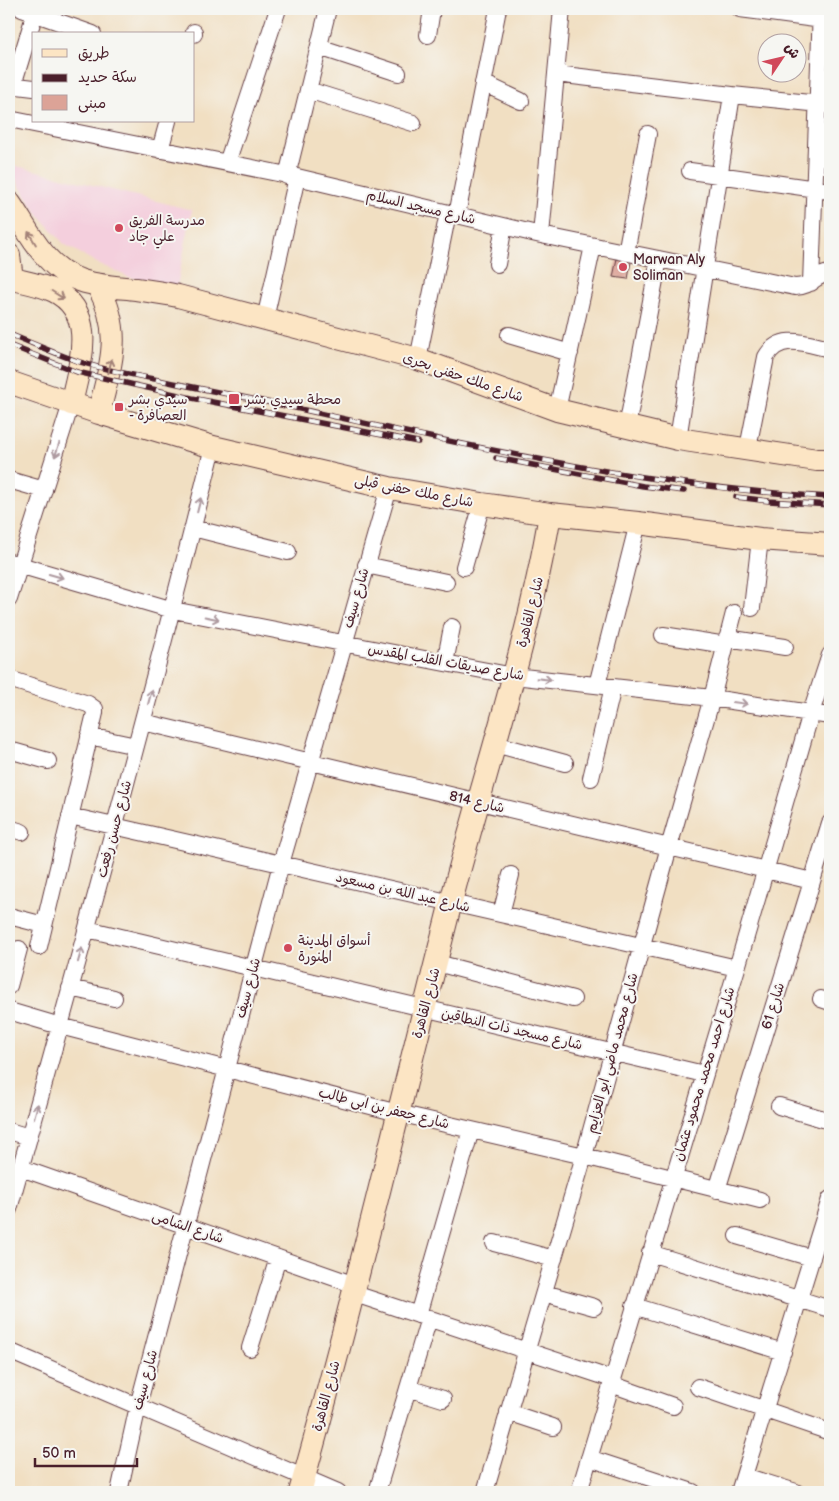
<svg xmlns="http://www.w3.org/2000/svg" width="839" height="1501" font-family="'Balsamiq Sans','Playpen Sans Arabic',sans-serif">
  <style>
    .built { fill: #f4cfdd }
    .building { fill: #dca397 }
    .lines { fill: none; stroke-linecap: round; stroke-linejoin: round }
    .street-casing { stroke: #633c42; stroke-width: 18 }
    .secondary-casing { stroke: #633c42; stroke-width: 24 }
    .street { stroke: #fff; stroke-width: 16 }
    .secondary { stroke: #fce5c4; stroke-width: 22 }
    .rail-casing { stroke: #4a1f2b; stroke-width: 5.5 }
    .rail { stroke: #f6f6f2; stroke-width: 4; stroke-dasharray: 11; stroke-linecap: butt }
    .oneway { stroke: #a38278 }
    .oneway2 { stroke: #ae9aa0 }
    .poi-dot { fill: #d1495b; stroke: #f6f6f2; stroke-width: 2 }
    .labels { text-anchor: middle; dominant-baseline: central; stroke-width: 4; stroke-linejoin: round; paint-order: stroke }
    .street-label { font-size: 14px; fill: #4a1f2b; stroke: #f6f6f2 }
    .poi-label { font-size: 14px; fill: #4a1f2b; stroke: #f6f6f2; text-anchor: start }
  </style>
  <rect width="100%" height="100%" fill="#f6f6f2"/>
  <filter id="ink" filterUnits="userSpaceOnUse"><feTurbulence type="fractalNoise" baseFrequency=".02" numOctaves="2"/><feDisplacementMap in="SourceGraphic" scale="10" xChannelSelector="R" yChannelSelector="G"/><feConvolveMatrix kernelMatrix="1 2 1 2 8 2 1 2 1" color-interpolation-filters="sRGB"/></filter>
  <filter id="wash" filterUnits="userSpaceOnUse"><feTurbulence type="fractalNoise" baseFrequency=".0096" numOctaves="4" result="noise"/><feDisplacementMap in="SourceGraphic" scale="20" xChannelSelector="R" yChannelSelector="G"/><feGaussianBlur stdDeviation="1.12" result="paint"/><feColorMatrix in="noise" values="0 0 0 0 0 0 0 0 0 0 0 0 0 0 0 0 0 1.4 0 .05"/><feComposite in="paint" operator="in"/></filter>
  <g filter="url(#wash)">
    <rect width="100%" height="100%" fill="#f1dfc2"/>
    <path class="built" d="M 9,164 L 192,210 L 177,286 L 128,277 L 97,263 L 64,244 L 37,213 L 19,185 Z"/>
    <g id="blocks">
      <path class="building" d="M 618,254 L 632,256 L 628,279 L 613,277 Z"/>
    </g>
  </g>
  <g filter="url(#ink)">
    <use href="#blocks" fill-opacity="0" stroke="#633c42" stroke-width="1"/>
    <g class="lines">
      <g class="street-casing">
        <path id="street" d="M 22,9 L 93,34
          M 740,9 L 830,21
          M 194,34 L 194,32
          M 428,35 L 432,9
          M 319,47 L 398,73
          M 556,74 L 732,95 L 830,105
          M 483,83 L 521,101
          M 9,85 L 34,88
          M 13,85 L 35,13
          M 308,90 L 413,123
          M 9,119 L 297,177 L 541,235 L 795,287 C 814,286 813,275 830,273
          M 160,150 L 168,121
          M 227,163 L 278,9
          M 690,171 L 830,191
          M 287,176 L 328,9
          M 457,215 L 498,9
          M 541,235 L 562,9
          M 626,253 L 648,134
          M 497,264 L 504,226
          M 811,283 L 821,9
          M 265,319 L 297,177
          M 509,335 L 570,353
          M 418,359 L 448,213
          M 557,410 L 593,246
          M 627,427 L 659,259
          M 678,439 L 732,95
          M 748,448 L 766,357 C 780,332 807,344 830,349
          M 9,480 L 44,490
          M 193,528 L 288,552
          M 9,562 L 173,610 L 445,663 L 514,676 L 712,698 L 830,716
          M 366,565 L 446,582
          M 464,567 L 482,504
          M 9,599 L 71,404
          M 752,608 L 760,539
          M 663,635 L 726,645
          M 727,638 L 785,647
          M 445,663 L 452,627
          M 9,679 L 88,704 L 95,709 L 95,713 L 39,947
          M 597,685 L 638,523
          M 143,722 L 812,881
          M 89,736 L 136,746
          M 495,744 L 565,763
          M 9,750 L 48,761
          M 591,778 L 613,687
          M 70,816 L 737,968
          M 9,828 L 22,832
          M 501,914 L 511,875
          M 9,916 L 44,925
          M 87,929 L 704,1074
          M 437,963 L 573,999
          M 9,986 L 19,949
          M 70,988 L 114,998
          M 821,999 L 830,1002
          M 9,1011 L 60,1026 L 398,1113 L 584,1156 L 760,1200
          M 779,1106 L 830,1121
          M 9,1131 L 29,1137
          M 21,1168 L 355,1285
          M 717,1190 L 830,823
          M 9,1209 C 80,956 150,702 213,447
          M 737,1236 L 812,1258
          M 494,1243 L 554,1259
          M 650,1253 L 830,1309
          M 352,1293 L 612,1379
          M 544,1293 L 594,1307
          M 634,1306 L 783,1352
          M 418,1315 L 471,1130
          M 250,1348 L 278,1258
          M 9,1351 L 338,1492
          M 611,1384 L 673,1406
          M 698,1387 L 830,1432
          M 408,1388 L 443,1399
          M 508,1412 L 553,1427
          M 589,1458 L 693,1492
          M 744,1476 L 796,1492
          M 119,1492 L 138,1406 L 281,864 L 389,488
          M 377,1492 L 429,1318
          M 485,1492 L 584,1156 L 669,847 L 712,698 L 734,613
          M 579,1492 L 737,968 L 811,713 L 830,655
          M 739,1492 L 830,1199"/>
      </g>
      <g class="secondary-casing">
        <path id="secondary" d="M 9,202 C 21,219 30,238 43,253 C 70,286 97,285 136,289 C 150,291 164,293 178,296 L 418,359 L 557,410 L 678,439 L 817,460 L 830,460
          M 9,255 L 12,279
          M 9,278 C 24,282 40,284 54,291 C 99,313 79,366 71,404
          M 98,286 C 124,335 110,363 99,413
          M 9,382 L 99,413 L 213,447 L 389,488 L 482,504 L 550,514 L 638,523 L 760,539 L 830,544
          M 300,1492 C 355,1297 401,1099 451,902 C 484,773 528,646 550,514"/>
      </g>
      <use href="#street" class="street"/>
      <use href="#secondary" class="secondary"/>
      <g class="rail-casing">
        <path id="rail" d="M 9,334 C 32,343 56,354 80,362 C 112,372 146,377 178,384 C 228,394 278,404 327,415 C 493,451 660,488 830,497
          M 9,345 L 77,372 L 192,398 L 418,442
          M 496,458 L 643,486 L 684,491
          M 736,497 L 769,501 L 830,505"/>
      </g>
      <use href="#rail" class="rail"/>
    </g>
    <defs><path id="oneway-shaft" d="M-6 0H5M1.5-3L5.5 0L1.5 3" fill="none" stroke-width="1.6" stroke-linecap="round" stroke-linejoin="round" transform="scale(1.25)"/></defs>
    <g class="oneway">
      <use href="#oneway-shaft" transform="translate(32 238) rotate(-121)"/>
      <use href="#oneway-shaft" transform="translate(58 295) rotate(32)"/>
      <use href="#oneway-shaft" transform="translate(110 366) rotate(-77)"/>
    </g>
    <g class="oneway2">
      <use href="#oneway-shaft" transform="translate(57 450) rotate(108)"/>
      <use href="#oneway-shaft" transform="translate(199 505) rotate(-76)"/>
      <use href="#oneway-shaft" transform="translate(56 576) rotate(16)"/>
      <use href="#oneway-shaft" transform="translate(212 618) rotate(11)"/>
      <use href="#oneway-shaft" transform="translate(544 679) rotate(6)"/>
      <use href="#oneway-shaft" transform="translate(150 697) rotate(-75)"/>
      <use href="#oneway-shaft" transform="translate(740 703) rotate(8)"/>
      <use href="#oneway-shaft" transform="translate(80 955) rotate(-74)"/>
      <use href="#oneway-shaft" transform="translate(36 1111) rotate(-74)"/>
    </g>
  </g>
  <g class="poi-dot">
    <circle cx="119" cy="228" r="5"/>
    <circle cx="623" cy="267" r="5"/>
    <rect x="228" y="393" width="12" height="12" rx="2.5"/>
    <rect x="114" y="402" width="10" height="10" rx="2.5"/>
    <circle cx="288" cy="948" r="5"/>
  </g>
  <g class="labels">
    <g class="street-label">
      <text transform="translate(421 207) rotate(13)">شارع مسجد السلام</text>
      <text transform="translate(463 377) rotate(19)">شارع ملك حفنى بحرى</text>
      <text transform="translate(414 491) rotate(11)">شارع ملك حفنى قبلى</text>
      <text transform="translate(356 598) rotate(-74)">شارع سيف</text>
      <text transform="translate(530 612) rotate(-76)">شارع القاهرة</text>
      <text transform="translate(446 662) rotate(10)">شارع صديقات القلب المقدس</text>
      <text transform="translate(477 802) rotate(13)">شارع 814</text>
      <text transform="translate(114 829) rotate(-75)">شارع حسن رفعت</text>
      <text transform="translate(403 892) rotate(13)">شارع عبد الله بن مسعود</text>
      <text transform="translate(248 988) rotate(-75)">شارع سيف</text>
      <text transform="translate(426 1003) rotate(-75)">شارع القاهرة</text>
      <text transform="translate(773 1006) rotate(-73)">شارع 61</text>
      <text transform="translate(512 1029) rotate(13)">شارع مسجد ذات النطاقين</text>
      <text transform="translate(612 1053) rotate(-75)">شارع محمد ماضي ابو العزايم</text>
      <text transform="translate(704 1074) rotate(-73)">شارع احمد محمد محمود عثمان</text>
      <text transform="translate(384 1108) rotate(14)">شارع جعفر بن ابى طالب</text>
      <text transform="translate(188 1227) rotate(19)">شارع الشامى</text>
      <text transform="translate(145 1380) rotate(-75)">شارع سيف</text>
      <text transform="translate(326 1396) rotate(-75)">شارع القاهرة</text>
    </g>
    <g class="poi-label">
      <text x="129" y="220">مدرسة الفريق<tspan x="129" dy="16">علي جاد</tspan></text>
      <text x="633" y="259">Marwan Aly<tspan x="633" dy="16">Soliman</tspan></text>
      <text x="129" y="399">سيدي بشر<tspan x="129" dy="16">- العصافرة</tspan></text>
      <text x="245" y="399">محطة سيدي بشر</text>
      <text x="298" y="940">أسواق المدينة<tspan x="298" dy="16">المنورة</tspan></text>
    </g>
  </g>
  <rect width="839" height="1501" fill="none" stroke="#f6f6f2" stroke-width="30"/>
  <rect x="32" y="32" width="162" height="90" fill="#f6f6f2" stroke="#b1a0a2"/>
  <rect x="42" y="49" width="25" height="8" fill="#fce5c4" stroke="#b1a0a2"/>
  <text x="78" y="58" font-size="15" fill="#4a1f2b">طريق</text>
  <rect x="42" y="74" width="25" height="8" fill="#4a1f2b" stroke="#b1a0a2"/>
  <text x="78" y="82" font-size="15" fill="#4a1f2b">سكة حديد</text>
  <rect x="42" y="95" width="25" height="15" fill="#dca397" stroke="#b1a0a2"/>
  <text x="78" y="108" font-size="15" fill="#4a1f2b">مبنى</text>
  <g transform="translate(782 58) rotate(55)"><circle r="24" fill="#f6f6f2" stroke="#b1a0a2"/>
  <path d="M0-4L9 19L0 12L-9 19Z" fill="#d1495b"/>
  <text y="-8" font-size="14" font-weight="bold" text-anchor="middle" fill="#4a1f2b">ش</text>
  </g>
  <path d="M35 1458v8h102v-8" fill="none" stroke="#4a1f2b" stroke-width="2.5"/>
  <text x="42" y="1458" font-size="15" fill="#4a1f2b" stroke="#f6f6f2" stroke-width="4" paint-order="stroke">50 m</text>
</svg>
